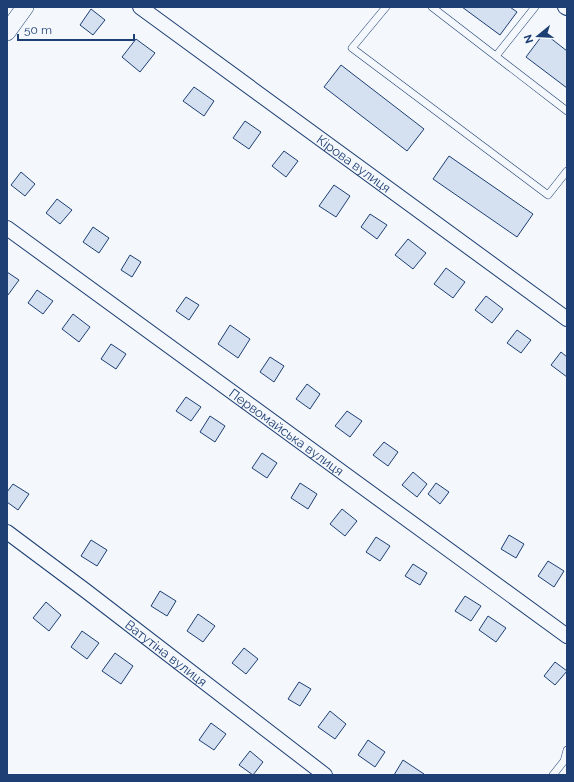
<svg xmlns="http://www.w3.org/2000/svg" width="574" height="782" font-family="Raleway,sans-serif">
  <style>
    .building { fill: #d5e0f0; stroke: #1d3f73 }
    .lines { fill: none; stroke-linecap: round; stroke-linejoin: round }
    .service-casing { stroke: #1d3f73; stroke-width: 8 }
    .minor-casing { stroke: #1d3f73; stroke-width: 16 }
    .tertiary-casing { stroke: #1d3f73; stroke-width: 18 }
    .service { stroke: #f4f7fb; stroke-width: 7 }
    .minor { stroke: #f4f7fb; stroke-width: 14 }
    .tertiary { stroke: #f4f7fb; stroke-width: 17 }
    .labels { text-anchor: middle; dominant-baseline: central; stroke-width: 3; stroke-linejoin: round; paint-order: stroke }
    .street-label { font-size: 13px; fill: #1d3f73; stroke: #f4f7fb }
  </style>
  <rect width="100%" height="100%" fill="#f4f7fb"/>
  <path class="building" d="M 462,7 L 510,7 L 517,12 L 500,35 Z
    M 91,9 L 105,20 L 93,35 L 80,25 Z
    M 544,33 L 567,51 L 567,88 L 526,57 Z
    M 136,39 L 155,53 L 140,72 L 122,57 Z
    M 341,65 L 424,129 L 407,151 L 324,87 Z
    M 194,87 L 214,101 L 204,116 L 183,101 Z
    M 245,121 L 261,132 L 249,149 L 233,138 Z
    M 284,151 L 298,161 L 286,177 L 272,166 Z
    M 449,156 L 533,214 L 517,237 L 433,179 Z
    M 21,172 L 35,184 L 25,196 L 11,185 Z
    M 334,185 L 350,196 L 336,217 L 319,206 Z
    M 57,199 L 72,210 L 60,224 L 46,213 Z
    M 370,214 L 387,225 L 377,239 L 361,227 Z
    M 93,227 L 109,238 L 99,253 L 83,242 Z
    M 408,239 L 426,253 L 413,269 L 395,255 Z
    M 130,255 L 141,262 L 132,277 L 121,270 Z
    M 446,268 L 465,282 L 453,298 L 434,284 Z
    M 7,272 L 19,280 L 8,295 L 7,295 Z
    M 37,290 L 53,301 L 43,314 L 28,303 Z
    M 486,296 L 503,309 L 492,323 L 475,310 Z
    M 186,297 L 199,305 L 189,320 L 176,311 Z
    M 73,314 L 90,327 L 79,342 L 62,329 Z
    M 230,325 L 250,339 L 238,358 L 218,344 Z
    M 517,330 L 531,340 L 521,353 L 507,343 Z
    M 111,344 L 126,354 L 116,369 L 101,359 Z
    M 561,352 L 567,357 L 567,377 L 551,365 Z
    M 270,357 L 284,366 L 274,382 L 260,372 Z
    M 307,384 L 320,394 L 310,409 L 296,399 Z
    M 186,397 L 201,407 L 191,421 L 176,411 Z
    M 347,411 L 362,421 L 350,437 L 335,426 Z
    M 210,416 L 225,426 L 215,442 L 200,432 Z
    M 384,442 L 398,452 L 388,466 L 373,455 Z
    M 262,453 L 277,463 L 267,478 L 252,468 Z
    M 413,472 L 427,484 L 417,497 L 402,485 Z
    M 300,483 L 317,494 L 308,509 L 291,498 Z
    M 436,483 L 449,492 L 440,504 L 428,494 Z
    M 13,484 L 29,494 L 18,510 L 7,502 L 7,492 Z
    M 342,509 L 357,521 L 345,536 L 330,524 Z
    M 509,535 L 524,544 L 516,558 L 501,549 Z
    M 376,537 L 390,546 L 380,561 L 366,552 Z
    M 91,540 L 107,550 L 97,566 L 81,556 Z
    M 548,561 L 564,571 L 554,587 L 538,576 Z
    M 413,564 L 427,573 L 420,585 L 405,576 Z
    M 160,591 L 176,601 L 167,616 L 151,606 Z
    M 465,596 L 481,606 L 471,621 L 455,611 Z
    M 46,602 L 61,615 L 49,631 L 33,618 Z
    M 198,614 L 215,626 L 203,642 L 187,631 Z
    M 488,616 L 506,628 L 496,642 L 479,630 Z
    M 82,631 L 99,643 L 87,659 L 71,647 Z
    M 244,648 L 258,659 L 246,674 L 232,663 Z
    M 115,653 L 133,666 L 121,684 L 102,671 Z
    M 555,662 L 567,671 L 555,685 L 544,676 Z
    M 299,682 L 311,689 L 300,706 L 288,699 Z
    M 330,711 L 346,724 L 335,739 L 318,727 Z
    M 211,723 L 226,734 L 214,750 L 199,740 Z
    M 368,740 L 385,752 L 375,767 L 358,755 Z
    M 250,751 L 263,762 L 253,775 L 239,765 Z
    M 403,760 L 424,774 L 423,775 L 394,775 Z"/>
  <g class="lines">
    <g class="service-casing">
      <path id="service" d="M 386,7 L 352,48 L 548,195 L 567,171
        M 432,7 L 567,111
        M 496,56 L 535,7
        M 553,775 L 564,761 L 567,750"/>
    </g>
    <g class="minor-casing">
      <g id="minor">
        <path id="s1" d="M 140,7 L 567,319"/>
        <path d="M 565,7 L 567,8"/>
        <path id="s2" d="M 7,228 L 567,636"/>
        <path id="s3" d="M 7,532 L 86,591 L 325,775"/>
      </g>
    </g>
    <g class="tertiary-casing">
      <path id="tertiary" d="M 7,32 L 25,7"/>
    </g>
    <use href="#service" class="service"/>
    <use href="#minor" class="minor"/>
    <use href="#tertiary" class="tertiary"/>
  </g>
  <g class="labels">
    <g class="street-label">
      <text stroke="none"><textPath href="#s1" startOffset="265">Кірова вулиця</textPath></text>
      <text stroke="none"><textPath href="#s2" startOffset="346">Первомайська вулиця</textPath></text>
      <text stroke="none"><textPath href="#s3" startOffset="200">Ватутіна вулиця</textPath></text>
    </g>
  </g>
  <rect width="574" height="782" fill="none" stroke="#1d3f73" stroke-width="16"/>
  <g transform="translate(538 36) rotate(252)" stroke="#f4f7fb" stroke-width="3" paint-order="stroke">
  <path d="M0-3L7 15L0 10L-7 15Z" fill="#1d3f73"/>
  <text y="-6" font-size="11" font-weight="bold" text-anchor="middle" fill="#1d3f73">N</text>
  </g>
  <path d="M18 34v6h116v-6" fill="none" stroke="#1d3f73" stroke-width="2"/>
  <text x="24" y="34" font-size="12" fill="#1d3f73" stroke="#f4f7fb" stroke-width="3" paint-order="stroke">50 m</text>
</svg>
